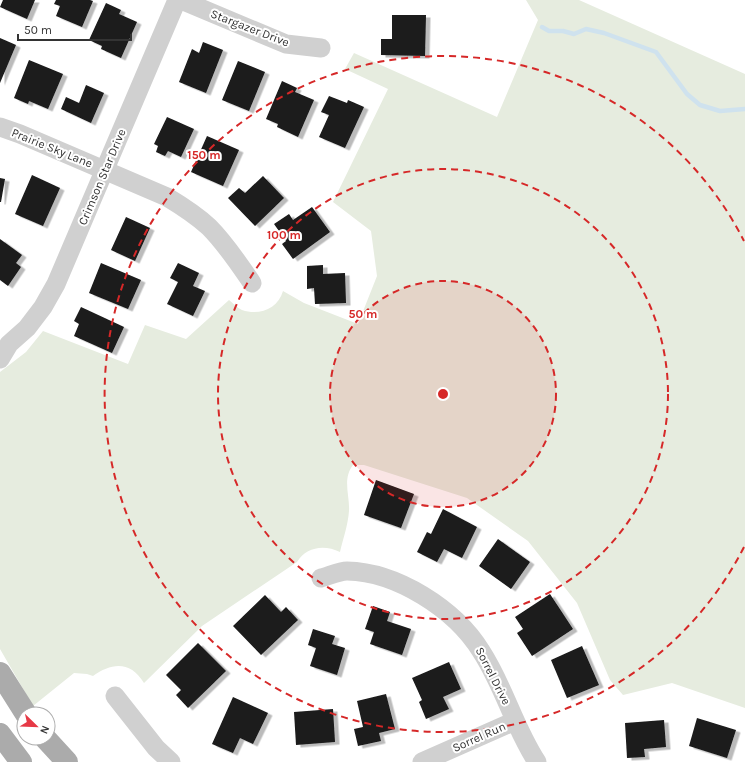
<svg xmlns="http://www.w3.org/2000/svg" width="745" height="762" font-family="Karla,sans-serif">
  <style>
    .green { fill: #e6ecdf }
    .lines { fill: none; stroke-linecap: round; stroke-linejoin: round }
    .stream { stroke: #cfe2ee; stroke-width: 4.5 }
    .building { fill: #1a1a1a; filter: url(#shadow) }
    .minor { stroke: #d0d0d0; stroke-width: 19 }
    .major { stroke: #ababab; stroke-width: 22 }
    .ring { fill: none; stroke: #d62828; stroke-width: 2; stroke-dasharray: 7 5 }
    .labels { text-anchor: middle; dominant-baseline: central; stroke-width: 4; stroke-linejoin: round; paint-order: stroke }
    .street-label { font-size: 12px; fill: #333; stroke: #fff }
    .centre { fill: #d62828; stroke: #fff; stroke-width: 2 }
    .ring-label { font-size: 12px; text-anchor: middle; font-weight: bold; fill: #d62828; stroke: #fff; stroke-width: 4; stroke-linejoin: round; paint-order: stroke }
  </style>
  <defs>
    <filter id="shadow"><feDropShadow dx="4.5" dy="2.5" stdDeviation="0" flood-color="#0004"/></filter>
  </defs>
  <rect width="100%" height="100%" fill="#fff"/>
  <path class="green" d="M 526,0 L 579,0 L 745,74 L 745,708 L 672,683 L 623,695 L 610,680 L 577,603 L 528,541 L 467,498 L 364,465 L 353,465 C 342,479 350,496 349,511 C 348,525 343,539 340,552 C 324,544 306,547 297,562 L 202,626 L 144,683 C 131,661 112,662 93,676 L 87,674 L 74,673 L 33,706 L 0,649 L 0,372 L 26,352 L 43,331 L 128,364 L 145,325 L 186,339 L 229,300 C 233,303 237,308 242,310 C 259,316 278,309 283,291 L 304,303 L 358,324 L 377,276 L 371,231 L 333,202 L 388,89 L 345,69 L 354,53 L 497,117 L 538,20 Z"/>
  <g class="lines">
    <path class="stream" d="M 542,27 L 549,31 L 563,31 L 574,34 L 586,29 L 604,33 L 656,52 L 687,94 L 700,105 L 720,111 L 745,109"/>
  </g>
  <path class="building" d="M 3,0 L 35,0 L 27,19 L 0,7 Z
    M 56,0 L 90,0 L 93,1 L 82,27 L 56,16 L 60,6 L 54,4 Z
    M 106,3 L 121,10 L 119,14 L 137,22 L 121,58 L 101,49 L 102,46 L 89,40 Z
    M 392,15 L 426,15 L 425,56 L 381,55 L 381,39 L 392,39 Z
    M 0,38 L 16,45 L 0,83 Z
    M 203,42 L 223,50 L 206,93 L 179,82 L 192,49 L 199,53 Z
    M 29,60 L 63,74 L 48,109 L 29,101 L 28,104 L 14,98 Z
    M 238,61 L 265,72 L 249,111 L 222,100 Z
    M 282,81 L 297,88 L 295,92 L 314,100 L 298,137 L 277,127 L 278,124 L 266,119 Z
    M 86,85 L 104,93 L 91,123 L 61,109 L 66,97 L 79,103 Z
    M 329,96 L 347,103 L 348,100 L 364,107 L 345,148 L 319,137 L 329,115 L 321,112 Z
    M 167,117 L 194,129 L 181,157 L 168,151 L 165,156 L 156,152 L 158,146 L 154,144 Z
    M 207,136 L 239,150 L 223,186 L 191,172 Z
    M 32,175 L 60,188 L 43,226 L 15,214 Z
    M 263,176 L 284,198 L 255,226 L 228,198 L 239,188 L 245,193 Z
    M 0,178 L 5,179 L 1,202 L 0,202 Z
    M 312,207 L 330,232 L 293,259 L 282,244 L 286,241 L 274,224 L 289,214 L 293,220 Z
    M 126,217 L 150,228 L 135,261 L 111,250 Z
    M 0,239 L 22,255 L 16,263 L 21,267 L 8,286 L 0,280 Z
    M 101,263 L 141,280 L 128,309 L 89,293 Z
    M 178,263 L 199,273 L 193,286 L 205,291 L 193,316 L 167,304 L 178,282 L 170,278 Z
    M 323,265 L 323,274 L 345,273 L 346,303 L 315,304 L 314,288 L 307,289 L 307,266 Z
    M 81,307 L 124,327 L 112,353 L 74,336 L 79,324 L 74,321 Z
    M 376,480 L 414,494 L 401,528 L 364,515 Z
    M 443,509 L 477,527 L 462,558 L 444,549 L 437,562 L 417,552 L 427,532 L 431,534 Z
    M 498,539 L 530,562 L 511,589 L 479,566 Z
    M 550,594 L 573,629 L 532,656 L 517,633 L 523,629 L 515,617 Z
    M 265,595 L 281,612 L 286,607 L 298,620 L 261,655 L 233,626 Z
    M 373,606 L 390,612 L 387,621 L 411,629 L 402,655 L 370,644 L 374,632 L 365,629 Z
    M 313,629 L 335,636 L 332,644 L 345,648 L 337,675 L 310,666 L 316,648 L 308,645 Z
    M 198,643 L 226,671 L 188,708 L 176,695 L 181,690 L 166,675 Z
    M 582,646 L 599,685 L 567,698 L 551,660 Z
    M 449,662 L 461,689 L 443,697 L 449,709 L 426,719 L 419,702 L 422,700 L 412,678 Z
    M 386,694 L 395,729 L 379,733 L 381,741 L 358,746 L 354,729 L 363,727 L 357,701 Z
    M 233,697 L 268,713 L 253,744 L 240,738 L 233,753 L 212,744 Z
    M 333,709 L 335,742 L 296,745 L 294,712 Z
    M 697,718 L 736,730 L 727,758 L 689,746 Z
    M 664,720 L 666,747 L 644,749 L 645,757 L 627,758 L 625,723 Z"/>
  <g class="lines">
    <path class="minor" d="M 181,0 L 286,44 L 321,48
      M 0,127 L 20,134 L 167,197 C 182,206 196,215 209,227 C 226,244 239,264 252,283
      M 0,359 L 9,344 L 27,328 L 43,307 L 56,284 L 177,0
      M 321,578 C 329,576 339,571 347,571 C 397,572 455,609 481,651 C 504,686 514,727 537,762
      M 115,696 L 156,748 L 171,762
      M 422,762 L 515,721"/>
    <path class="major" d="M 0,673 L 26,714
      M 0,734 L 21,762
      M 45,738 L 67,762"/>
  </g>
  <circle cx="443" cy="394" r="113" fill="#d62828" fill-opacity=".12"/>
  <g class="ring">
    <circle cx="443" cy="394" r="113"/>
    <circle cx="443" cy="394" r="225"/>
    <path d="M744 547A338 338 0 1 1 744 241"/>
  </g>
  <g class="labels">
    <g class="street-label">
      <text transform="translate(250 28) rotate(21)">Stargazer Drive</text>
      <text transform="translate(52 148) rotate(22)">Prairie Sky Lane</text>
      <text transform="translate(102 177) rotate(-67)">Crimson Star Drive</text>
      <text transform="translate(493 676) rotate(63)">Sorrel Drive</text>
      <text transform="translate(479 737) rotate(-24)">Sorrel Run</text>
    </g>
  </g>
  <circle cx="443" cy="394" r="6" class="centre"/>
  <g class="ring-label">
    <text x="204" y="159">150 m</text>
    <text x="284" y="239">100 m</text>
    <text x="363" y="318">50 m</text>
  </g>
  <g transform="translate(36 726) rotate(113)"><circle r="19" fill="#ffffff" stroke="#adadad"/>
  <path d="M0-3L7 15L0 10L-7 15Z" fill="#e63946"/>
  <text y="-6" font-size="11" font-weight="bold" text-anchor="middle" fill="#333333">N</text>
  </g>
  <path d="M18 34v6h113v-6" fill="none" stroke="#333333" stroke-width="2"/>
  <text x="24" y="34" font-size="12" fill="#333333" stroke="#ffffff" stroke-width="3" paint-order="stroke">50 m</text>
</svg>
